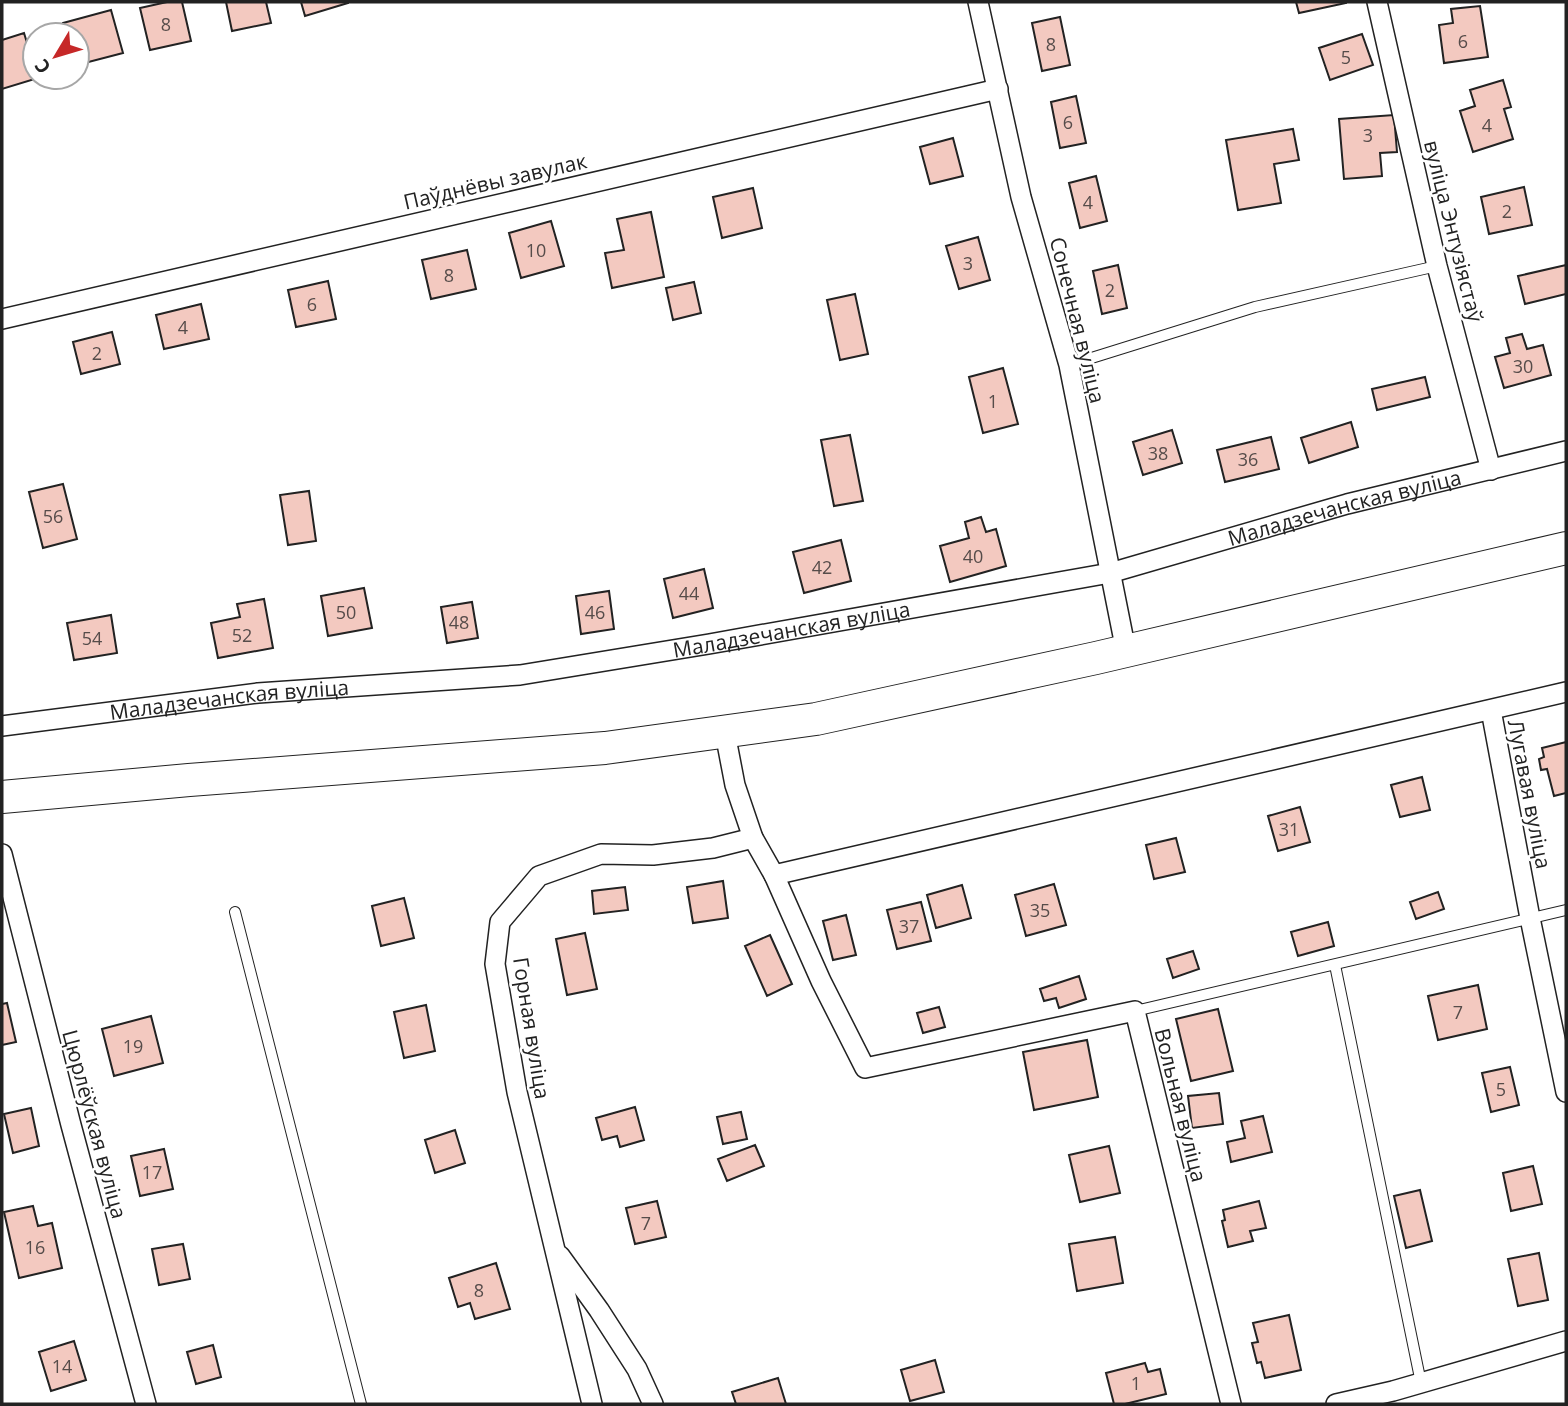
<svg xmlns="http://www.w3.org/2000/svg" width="1568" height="1406" font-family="'Open Sans',sans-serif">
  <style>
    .building { fill: #f3c9c0; stroke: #222; stroke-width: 2 }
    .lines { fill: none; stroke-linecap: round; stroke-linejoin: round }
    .service-casing { stroke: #222; stroke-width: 12 }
    .minor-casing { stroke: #222; stroke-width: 22 }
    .primary-casing { stroke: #222; stroke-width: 34 }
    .service { stroke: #fff; stroke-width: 10 }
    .minor { stroke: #fff; stroke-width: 19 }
    .primary { stroke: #fff; stroke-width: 32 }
    .labels { text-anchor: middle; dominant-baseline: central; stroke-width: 5; stroke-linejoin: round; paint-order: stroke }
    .number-label { font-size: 18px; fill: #564c4a }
    .street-label { font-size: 21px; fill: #222; stroke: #fff }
  </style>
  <rect width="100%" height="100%" fill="#fff"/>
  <path class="building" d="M 167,2 L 182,2 L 191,41 L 150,50 L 140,8 Z
    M 226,2 L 266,2 L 271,23 L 232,31 Z
    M 301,2 L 348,2 L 348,3 L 305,16 Z
    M 1296,2 L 1346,2 L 1346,3 L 1299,13 Z
    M 1480,6 L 1488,57 L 1444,63 L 1439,25 L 1453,23 L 1451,9 Z
    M 111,10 L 123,53 L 77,65 L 77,35 L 66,35 L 63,23 Z
    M 1060,17 L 1070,65 L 1042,71 L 1032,23 Z
    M 24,33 L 35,69 L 35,77 L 38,78 L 2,89 L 2,40 Z
    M 1362,34 L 1373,65 L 1330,80 L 1319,48 Z
    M 1503,80 L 1511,107 L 1504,109 L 1513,139 L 1473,152 L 1460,111 L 1475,106 L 1470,90 Z
    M 1076,96 L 1086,143 L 1060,148 L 1051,102 Z
    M 1394,115 L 1397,152 L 1380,153 L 1382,176 L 1344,179 L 1339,119 Z
    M 1293,129 L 1299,160 L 1274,164 L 1281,203 L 1238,210 L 1226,140 Z
    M 953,138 L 963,176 L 930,184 L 920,147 Z
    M 1096,176 L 1107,221 L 1080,228 L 1069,183 Z
    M 1524,187 L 1532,225 L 1489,234 L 1481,197 Z
    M 753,188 L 762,228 L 722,238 L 713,197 Z
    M 651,212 L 664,277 L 612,288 L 605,253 L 624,250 L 617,219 Z
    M 551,221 L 564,266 L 521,278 L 509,233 Z
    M 978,237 L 990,280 L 959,289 L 946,246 Z
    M 467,250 L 476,289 L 431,299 L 422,260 Z
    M 1118,265 L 1127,308 L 1102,314 L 1093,271 Z
    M 1566,265 L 1566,294 L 1525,304 L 1518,276 Z
    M 328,281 L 336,319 L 296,327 L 288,290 Z
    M 694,282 L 701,313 L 673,320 L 666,288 Z
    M 855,294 L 868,354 L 840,360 L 827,300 Z
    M 201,304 L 209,339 L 164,349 L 156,315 Z
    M 112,332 L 120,364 L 81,374 L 73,342 Z
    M 1522,334 L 1527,349 L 1543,345 L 1551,375 L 1504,388 L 1495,357 L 1510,353 L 1506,338 Z
    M 1003,368 L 1018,424 L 983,433 L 969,377 Z
    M 1425,377 L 1430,397 L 1377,410 L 1372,389 Z
    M 1351,422 L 1358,447 L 1309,463 L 1301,438 Z
    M 1172,430 L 1182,463 L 1143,475 L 1133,442 Z
    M 850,435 L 863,501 L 834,506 L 821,440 Z
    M 1271,437 L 1279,469 L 1225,482 L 1217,450 Z
    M 63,484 L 77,539 L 43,548 L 29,492 Z
    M 309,491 L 316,541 L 288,545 L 280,495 Z
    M 981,517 L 986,532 L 996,529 L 1006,566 L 950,582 L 940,546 L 969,538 L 965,522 Z
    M 841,540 L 851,581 L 804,593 L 793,552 Z
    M 704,569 L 713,608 L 673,618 L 664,579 Z
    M 364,588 L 372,628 L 328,636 L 321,596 Z
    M 609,591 L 614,629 L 581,634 L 576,596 Z
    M 264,599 L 273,648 L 218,658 L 211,623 L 240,617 L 237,604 Z
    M 472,602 L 478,638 L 447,643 L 441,607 Z
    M 111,615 L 117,653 L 74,660 L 67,623 Z
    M 1566,742 L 1566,793 L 1554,796 L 1547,769 L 1541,770 L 1539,759 L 1544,757 L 1542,748 Z
    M 1422,777 L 1430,810 L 1400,817 L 1391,785 Z
    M 1300,807 L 1310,842 L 1278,851 L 1268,816 Z
    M 1176,838 L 1185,872 L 1154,879 L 1146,845 Z
    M 723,881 L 728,918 L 693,923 L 687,887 Z
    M 1054,884 L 1066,925 L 1026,936 L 1015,895 Z
    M 962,885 L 971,918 L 936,928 L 927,895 Z
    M 625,887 L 628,910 L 594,914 L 592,891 Z
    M 1438,892 L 1444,909 L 1416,919 L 1410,902 Z
    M 404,898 L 414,938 L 381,946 L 372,906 Z
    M 921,902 L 931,941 L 897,949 L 887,910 Z
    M 846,915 L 856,955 L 833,960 L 823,921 Z
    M 1328,922 L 1334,946 L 1298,956 L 1291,932 Z
    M 585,933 L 597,989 L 567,995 L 556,939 Z
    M 770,935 L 792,984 L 767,996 L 745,946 Z
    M 1193,951 L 1199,969 L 1173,978 L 1167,959 Z
    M 1079,976 L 1086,999 L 1059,1008 L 1056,998 L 1044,1001 L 1040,989 Z
    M 1478,985 L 1487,1029 L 1438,1040 L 1428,996 Z
    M 7,1003 L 16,1042 L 2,1045 L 2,1004 Z
    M 426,1005 L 435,1051 L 404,1058 L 394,1012 Z
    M 939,1007 L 945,1027 L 923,1033 L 917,1013 Z
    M 1218,1009 L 1233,1071 L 1191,1081 L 1176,1019 Z
    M 151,1016 L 163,1063 L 114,1076 L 102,1029 Z
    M 1087,1040 L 1098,1097 L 1034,1110 L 1023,1052 Z
    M 1510,1067 L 1519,1105 L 1491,1112 L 1482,1073 Z
    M 1219,1093 L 1223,1124 L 1192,1128 L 1188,1096 Z
    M 635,1107 L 644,1140 L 620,1147 L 617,1136 L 602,1140 L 596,1118 Z
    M 31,1108 L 39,1146 L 13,1153 L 4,1114 Z
    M 741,1112 L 747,1139 L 723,1144 L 717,1117 Z
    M 1263,1116 L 1272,1152 L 1231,1162 L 1227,1142 L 1245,1138 L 1241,1121 Z
    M 455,1130 L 465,1163 L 435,1173 L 425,1140 Z
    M 755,1145 L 764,1166 L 727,1181 L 718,1159 Z
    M 1109,1146 L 1120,1193 L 1080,1202 L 1069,1155 Z
    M 164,1149 L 173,1189 L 140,1196 L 131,1156 Z
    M 1533,1166 L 1542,1204 L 1511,1211 L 1503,1173 Z
    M 1420,1190 L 1432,1241 L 1406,1248 L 1394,1196 Z
    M 657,1201 L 666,1237 L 635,1244 L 626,1208 Z
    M 1259,1201 L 1266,1228 L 1250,1231 L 1253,1241 L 1228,1247 L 1222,1221 L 1225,1220 L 1223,1210 Z
    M 33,1206 L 38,1226 L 52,1223 L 62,1268 L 19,1278 L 4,1212 Z
    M 1115,1237 L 1123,1283 L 1077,1291 L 1069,1244 Z
    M 183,1244 L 190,1279 L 159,1285 L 152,1249 Z
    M 1539,1253 L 1548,1300 L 1518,1306 L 1508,1259 Z
    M 496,1263 L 510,1309 L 475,1319 L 470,1303 L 458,1307 L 449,1278 Z
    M 1289,1315 L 1301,1370 L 1265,1378 L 1261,1362 L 1257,1363 L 1252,1343 L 1258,1342 L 1253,1323 Z
    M 74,1341 L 86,1380 L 51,1391 L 39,1352 Z
    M 213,1345 L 221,1377 L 196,1384 L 187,1352 Z
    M 935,1360 L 944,1392 L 910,1401 L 901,1370 Z
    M 1145,1363 L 1148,1372 L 1160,1369 L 1166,1394 L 1125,1404 L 1114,1404 L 1106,1373 Z
    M 778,1378 L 786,1404 L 736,1404 L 732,1392 Z"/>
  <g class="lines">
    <g class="service-casing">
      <path id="service" d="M 1069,365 L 1255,307 L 1437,266
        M 235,912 L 361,1404
        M 1335,965 L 1421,1383
        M 1135,1011 L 1566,910"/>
    </g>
    <g class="minor-casing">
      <g id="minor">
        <path d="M 978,2 L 1021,197 L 1069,365 L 1126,651"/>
        <path d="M 1377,2 L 1437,266 L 1491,470"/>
        <path d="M 2,319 L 998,89"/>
        <path d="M 1491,710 L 1530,918 L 1566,1092"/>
        <path id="s1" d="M 2,726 L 258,693 L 520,675 L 709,644 L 1110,573 L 1347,504 L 1566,451"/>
        <path d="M 725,733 L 735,785 L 753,838 L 774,875 L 821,981 L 865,1068 L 1135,1011 L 1231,1404"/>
        <path d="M 2,854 L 71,1125 L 146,1404"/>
        <path d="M 774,875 L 1566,692"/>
        <path d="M 560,1256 L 599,1310 L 637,1369 L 653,1404"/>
        <path d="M 592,1404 L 517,1092 L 495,964 L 500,922 L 539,876 L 601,854 L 653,855 L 713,848 L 753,838"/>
        <path d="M 1336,1404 L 1393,1391 L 1566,1341"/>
      </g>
    </g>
    <g class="primary-casing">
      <path id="primary" d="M 2,797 L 189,780 L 605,748 L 816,719 L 1096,658 L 1566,548"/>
    </g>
    <use href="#service" class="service"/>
    <use href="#minor" class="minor"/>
    <use href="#primary" class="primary"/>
  </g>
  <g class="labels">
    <g class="number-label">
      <text x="166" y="24">8</text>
      <text x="1463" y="41">6</text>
      <text x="1051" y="44">8</text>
      <text x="1346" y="57">5</text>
      <text x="1068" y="122">6</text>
      <text x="1487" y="125">4</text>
      <text x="1368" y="135">3</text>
      <text x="1088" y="202">4</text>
      <text x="1507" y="211">2</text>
      <text x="536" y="250">10</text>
      <text x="968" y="263">3</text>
      <text x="449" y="275">8</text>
      <text x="1110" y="290">2</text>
      <text x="312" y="304">6</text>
      <text x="183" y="327">4</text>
      <text x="97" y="353">2</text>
      <text x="1523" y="366">30</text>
      <text x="993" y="401">1</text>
      <text x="1158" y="453">38</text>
      <text x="1248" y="459">36</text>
      <text x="53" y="516">56</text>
      <text x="973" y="556">40</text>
      <text x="822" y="567">42</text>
      <text x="689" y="593">44</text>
      <text x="346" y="612">50</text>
      <text x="595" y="612">46</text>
      <text x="459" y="622">48</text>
      <text x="242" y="635">52</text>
      <text x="92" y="638">54</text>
      <text x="1289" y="829">31</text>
      <text x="1040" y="910">35</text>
      <text x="909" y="926">37</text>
      <text x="1458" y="1012">7</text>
      <text x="133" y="1046">19</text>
      <text x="1501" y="1089">5</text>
      <text x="152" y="1172">17</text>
      <text x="646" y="1223">7</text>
      <text x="35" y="1247">16</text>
      <text x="479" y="1290">8</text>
      <text x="62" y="1366">14</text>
      <text x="1136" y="1383">1</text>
    </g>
    <g class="street-label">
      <text transform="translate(495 181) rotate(-13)">Паўднёвы завулак</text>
      <text transform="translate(1454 231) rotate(76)">вуліца Энтузіястаў</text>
      <text transform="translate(1078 320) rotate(76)">Сонечная вуліца</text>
      <text stroke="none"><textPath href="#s1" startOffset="1363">Маладзечанская вуліца</textPath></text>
      <text stroke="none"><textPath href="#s1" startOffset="796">Маладзечанская вуліца</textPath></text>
      <text stroke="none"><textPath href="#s1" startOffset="229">Маладзечанская вуліца</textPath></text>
      <text transform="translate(1530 794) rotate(79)">Лугавая вуліца</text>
      <text transform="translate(532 1028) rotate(81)">Горная вуліца</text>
      <text transform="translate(1181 1105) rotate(76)">Вольная вуліца</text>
      <text transform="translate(95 1124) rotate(75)">Цюрлёўская вуліца</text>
    </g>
  </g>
  <rect width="1568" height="1406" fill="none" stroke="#222222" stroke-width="7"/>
  <g transform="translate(56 56) rotate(232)"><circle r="33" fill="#ffffff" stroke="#a7a7a7" stroke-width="2"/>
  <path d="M0-5L12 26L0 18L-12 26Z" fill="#c62828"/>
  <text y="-10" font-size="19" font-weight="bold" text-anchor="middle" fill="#222222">С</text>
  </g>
</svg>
